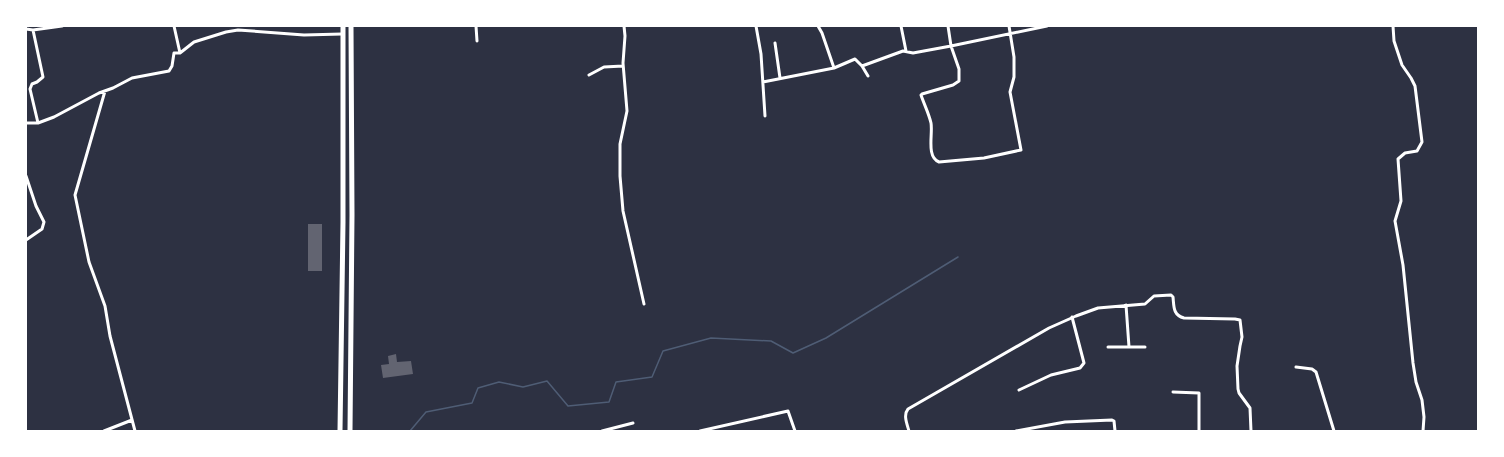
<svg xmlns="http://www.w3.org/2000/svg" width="1504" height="457" font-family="Quicksand,sans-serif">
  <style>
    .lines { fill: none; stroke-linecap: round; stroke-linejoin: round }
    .stream { stroke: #4f5d75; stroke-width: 1.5 }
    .building { fill: #626471 }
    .minor { stroke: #fff; stroke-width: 3 }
    .trunk { stroke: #fff; stroke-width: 5 }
  </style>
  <rect width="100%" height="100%" fill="#2d3142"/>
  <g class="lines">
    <path class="stream" d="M 410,431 L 426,412 L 472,403 L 478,388 L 499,382 L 523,387 L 547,381 L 568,406 L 609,402 L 616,382 L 652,377 L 663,351 L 711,338 L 771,341 L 793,353 L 826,338 L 958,257"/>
  </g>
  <path class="building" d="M 308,224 L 322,224 L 322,271 L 308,271 Z
    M 396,354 L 397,362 L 411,361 L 413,374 L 383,378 L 381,365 L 389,364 L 388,356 Z"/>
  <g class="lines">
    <path class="minor" d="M 174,26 L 180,53
      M 476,26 L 477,41
      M 624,26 L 625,36 L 623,63 L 627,111 L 620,144 L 620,176 L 623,211 L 644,304
      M 756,26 L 761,54 L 765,116
      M 901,26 L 906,51
      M 948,26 L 951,46 L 959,69 L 959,81 L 953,85 L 922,94 L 921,95 C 924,104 929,114 931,123 C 933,134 926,157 939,162 L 984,158 L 1021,150 L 1010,92 L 1014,77 L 1014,57 L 1009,26
      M 1393,26 L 1394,41 L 1402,65 L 1411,78 L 1415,86 L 1422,142 L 1417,151 L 1405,153 L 1398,159 L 1401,201 L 1395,221 L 1403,265 L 1413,363 L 1416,382 L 1422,400 L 1424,417 L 1423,431
      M 26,29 L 33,30 L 43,77 L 37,82 L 32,84 L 30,89 L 38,123
      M 33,30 L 62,26
      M 775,43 L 780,78
      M 862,66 L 903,51 L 913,53 L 951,46 L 1047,26
      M 834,68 L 855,59 L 862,66 L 868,76
      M 589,75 L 604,67 L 623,66
      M 763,82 L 834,68 L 822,33 L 818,26
      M 105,91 L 75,195 L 89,262 L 105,306 L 110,336 L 135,431
      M 26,123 L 38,123 L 54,117 L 99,93 L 113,88 L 132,78 L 169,71 L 172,66 L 174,53 L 180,53 L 194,42 L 226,32 L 238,30 L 304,35 L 342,34
      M 26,176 L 36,206 L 44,222 L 42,229 L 26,240
      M 1126,305 L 1129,347
      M 1108,347 L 1145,347
      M 1296,367 L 1312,369 L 1316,372 L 1334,431
      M 1019,390 L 1051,375 L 1080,368 L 1084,363 L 1072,317
      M 1173,392 L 1199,393 L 1199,431
      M 104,431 L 132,420
      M 602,431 L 633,423
      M 700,431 L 788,411 L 795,431
      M 909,431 C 907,424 903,415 908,409 L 1049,328 L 1076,316 L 1098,308 L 1145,304 L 1154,296 L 1171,295 L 1173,297 C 1174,307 1173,315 1184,318 L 1235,319 L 1240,320 L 1242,337 L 1240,346 L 1237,366 L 1238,389 L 1239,393 L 1250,408 L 1251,431
      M 1016,431 L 1065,422 L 1112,420 L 1114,421 L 1115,431"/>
    <path class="trunk" d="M 340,431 L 343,222 L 343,26
      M 350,431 L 352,215 L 351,26"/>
  </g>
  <rect width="1504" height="457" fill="none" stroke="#ffffff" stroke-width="54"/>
</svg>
